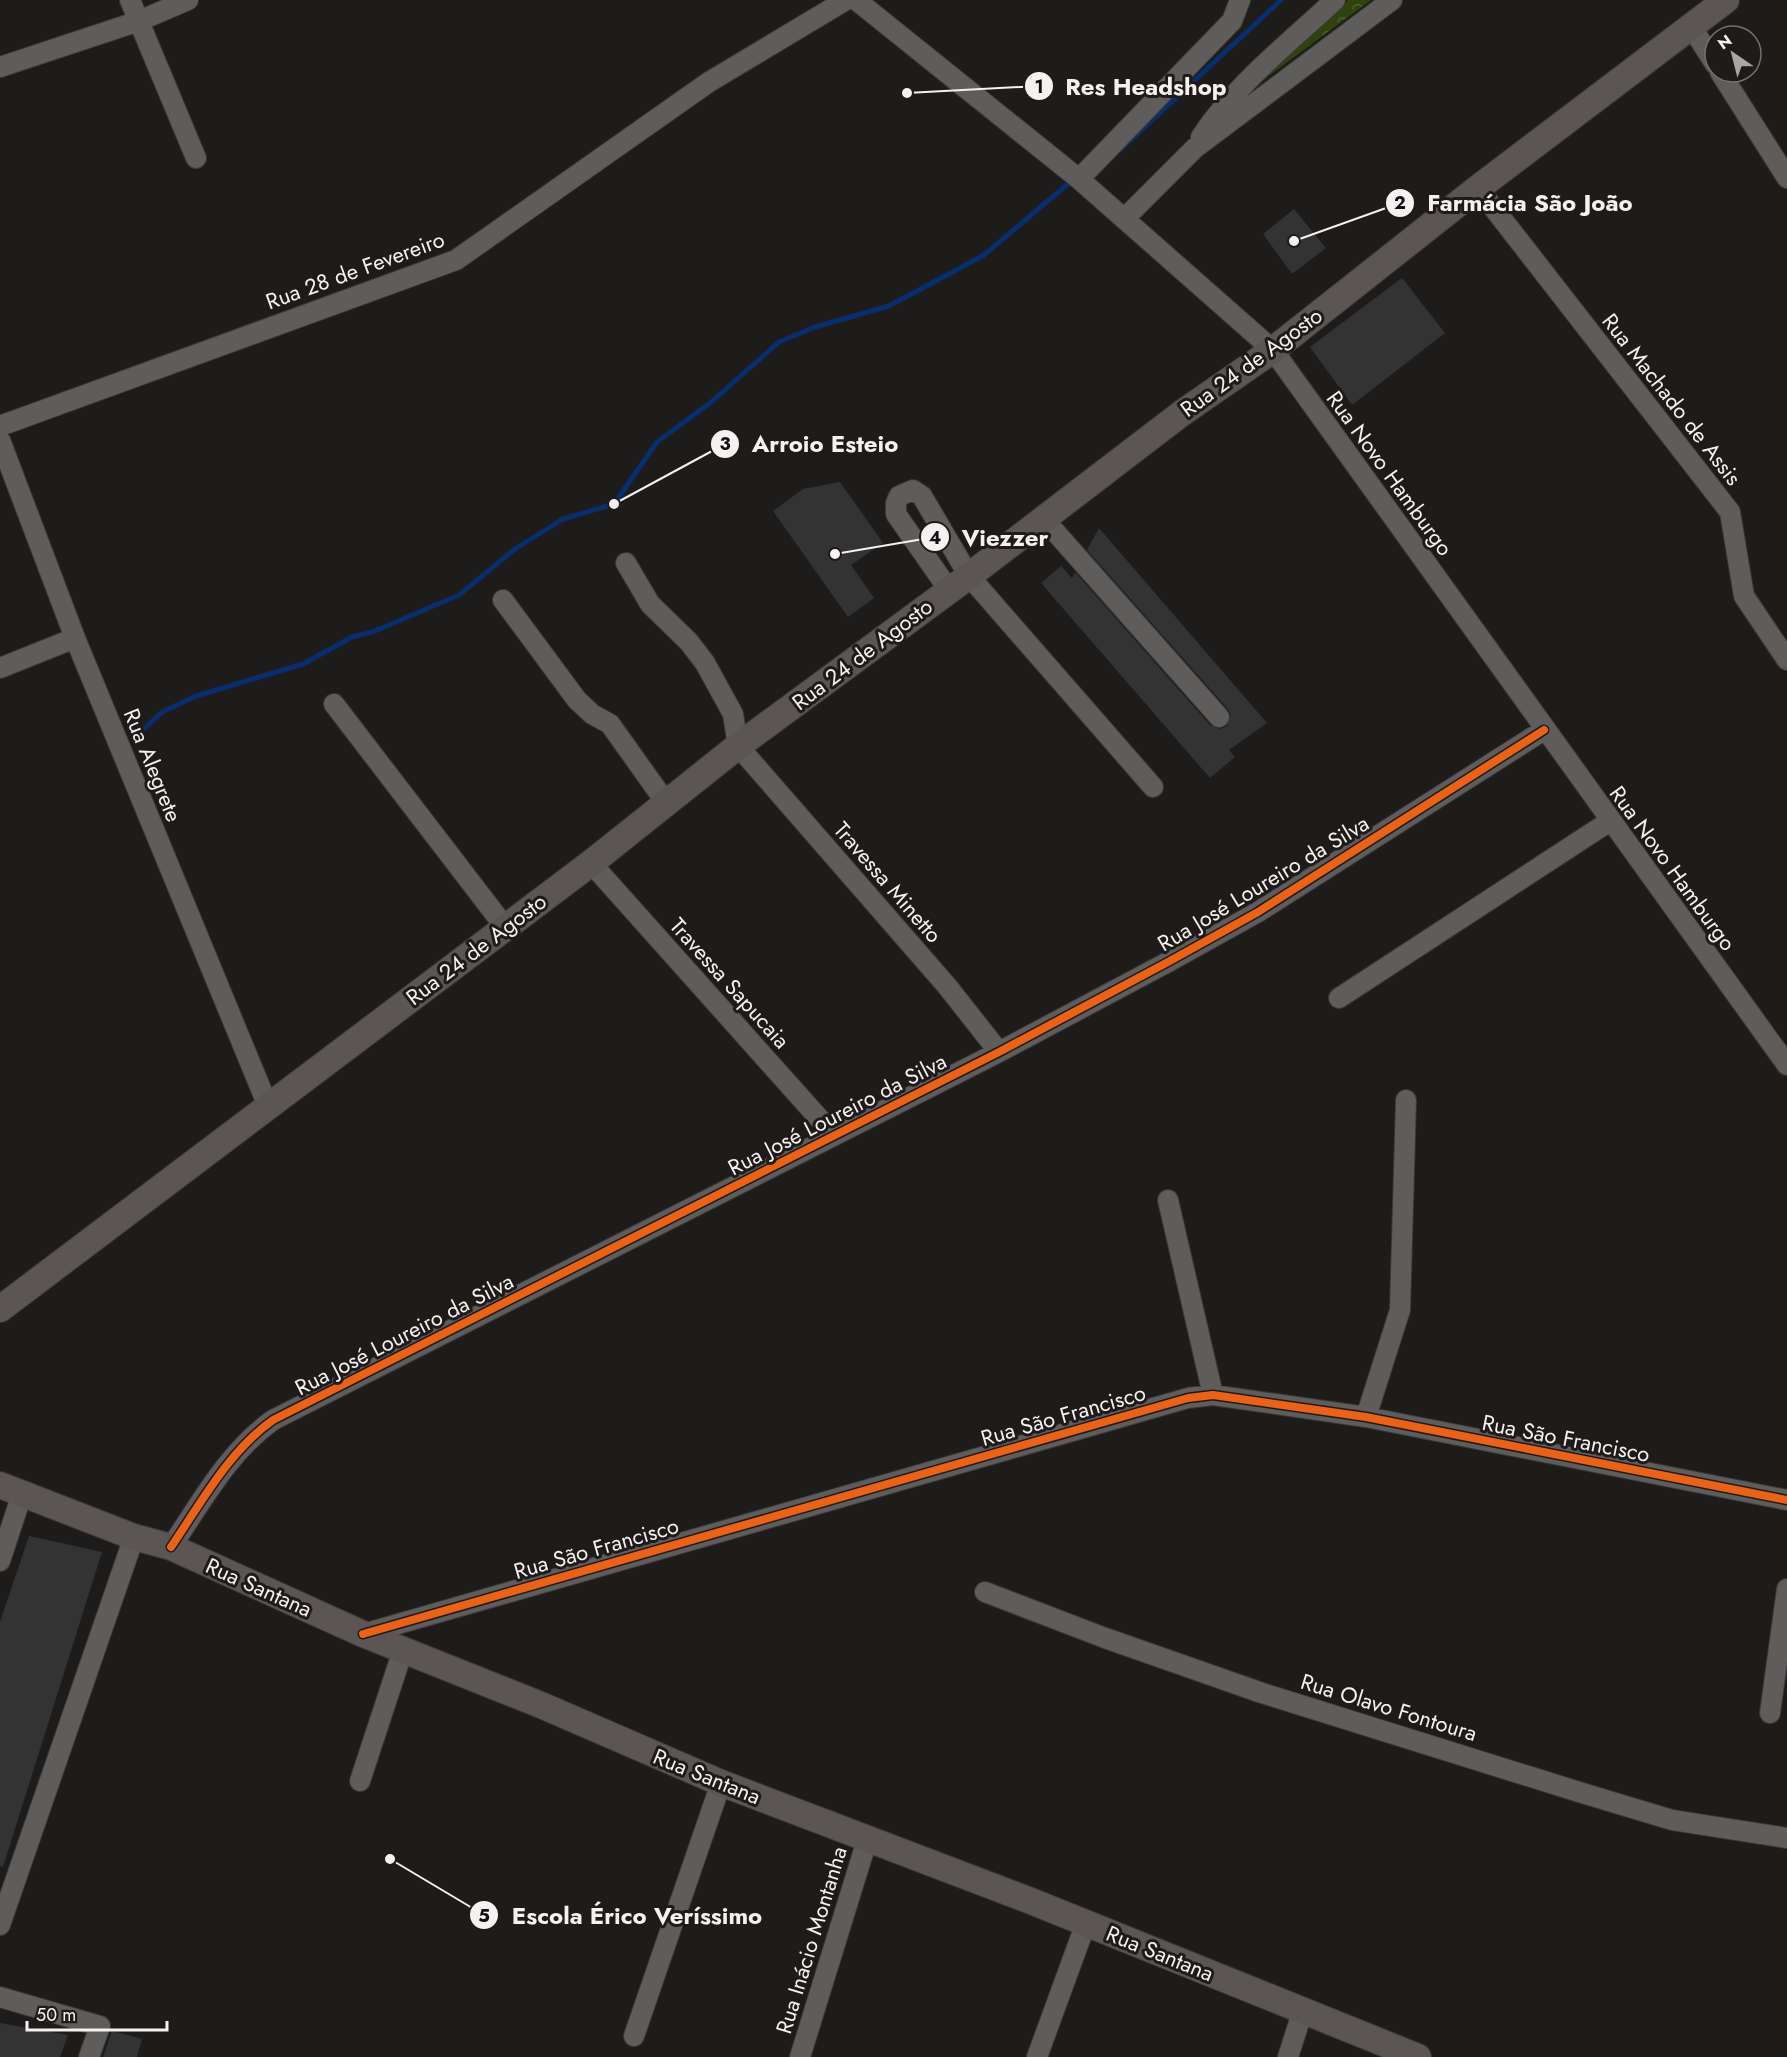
<svg xmlns="http://www.w3.org/2000/svg" width="1787" height="2057" font-family="Jost,sans-serif">
  <style>
    .forest { fill: url(#forest-crowns) }
    .lines { fill: none; stroke-linecap: round; stroke-linejoin: round }
    .stream { stroke: #082e6e; stroke-width: 5 }
    .building { fill: #343333 }
    .minor-casing { stroke: #3a3838; stroke-width: 22 }
    .major-casing { stroke: #3a3838; stroke-width: 28 }
    .minor { stroke: #5e5d5c; stroke-width: 20 }
    .major { stroke: #5b5553; stroke-width: 26 }
    .cycleway-casing { stroke: #1e1b1a; stroke-width: 11 }
    .cycleway { stroke: #ea6118; stroke-width: 8 }
    .labels { text-anchor: middle; dominant-baseline: central; stroke-width: 6; stroke-linejoin: round; paint-order: stroke }
    .street-label { font-size: 22px; fill: #f4f1f0; stroke: #1e1b1a }
    .leader { fill: none; stroke: #f4f1f0; stroke-width: 2 }
    .callout-dot { fill: #f4f1f0; stroke: #1e1b1a; stroke-width: 2 }
    .mark-label { font-size: 18px; text-anchor: middle; font-weight: bold; fill: #111 }
    .callout-label { font-size: 24px; text-anchor: middle; font-weight: bold; fill: #f4f1f0; stroke: #1e1b1a; stroke-width: 6; stroke-linejoin: round; paint-order: stroke }
  </style>
  <defs>
    <pattern id="forest-crowns" width="20" height="18" patternUnits="userSpaceOnUse" patternTransform="scale(1.5)"><rect width="20" height="18" fill="#30420e"/><path d="M2 6a3 3 0 1 1 6 0M12 15a3 3 0 1 1 6 0" fill="none" stroke="#4f5e31"/></pattern>
  </defs>
  <rect width="100%" height="100%" fill="#1d1c1b"/>
  <path class="forest" d="M 1348,0 L 1371,0 L 1262,81 Z"/>
  <g class="lines">
    <path class="stream" d="M 1120,150 L 1281,0
      M 145,728 L 162,712 L 196,696 L 303,664 L 352,637 L 375,631 L 459,595 L 515,549 L 563,519 L 614,504 L 657,442 L 710,403 L 779,342 L 815,327 L 889,306 L 984,255 L 1069,183"/>
  </g>
  <path class="building" d="M 1294,209 L 1326,248 L 1292,274 L 1263,234 Z
    M 1402,278 L 1445,333 L 1352,405 L 1310,347 Z
    M 840,482 L 883,543 L 851,565 L 874,598 L 848,617 L 773,511 L 803,489 Z
    M 1099,528 L 1267,723 L 1229,750 L 1235,757 L 1210,778 L 1041,583 L 1061,566 L 1072,578 L 1075,572 L 1210,725 L 1221,729 L 1227,726 L 1231,715 L 1228,709 L 1087,550 Z
    M 29,1536 L 102,1552 L 3,1867 L 0,1866 L 0,1622 Z
    M 0,2023 L 68,2035 L 60,2057 L 0,2057 Z
    M 112,2031 L 142,2039 L 137,2057 L 103,2057 Z"/>
  <g class="lines">
    <g class="minor-casing">
      <path id="minor" d="M 130,0 L 196,158
        M 856,0 L 1079,179 L 1273,350 L 1787,1065
        M 1691,26 L 1715,64
        M 0,67 L 139,21 L 188,0
        M 1720,72 L 1787,178
        M 1201,137 C 1236,84 1289,43 1335,0
        M 1079,179 L 1232,21 L 1240,0
        M 1478,188 L 1730,512 L 1744,596 L 1787,660
        M 1125,218 L 1195,148 L 1392,0
        M 0,426 L 456,260 L 709,82 L 846,0
        M 0,440 L 75,638 L 268,1106
        M 1043,518 L 1219,717
        M 626,563 L 650,604 L 689,642 L 705,663 L 733,714 L 738,746 L 947,986 L 999,1052
        M 949,590 L 896,514 L 896,503 L 899,496 L 913,490 L 922,496 L 969,576 L 1153,787
        M 503,600 L 577,700 L 592,714 L 610,724 L 667,804
        M 0,668 L 75,638
        M 334,704 L 505,927
        M 591,863 L 834,1135
        M 1339,998 L 1610,821
        M 1168,1200 L 1213,1395
        M 1366,1417 L 1400,1310 L 1406,1100
        M 171,1547 C 201,1503 228,1452 273,1420 L 999,1052 L 1168,962 L 1258,912 L 1544,730
        M 0,1561 L 22,1494
        M 985,1592 L 1105,1638 L 1262,1693 L 1579,1792 L 1672,1820 L 1787,1838
        M 363,1634 L 1188,1398 L 1213,1395 L 1366,1417 L 1787,1500
        M 1770,1713 L 1787,1589
        M 360,1781 L 403,1650
        M 0,1925 L 134,1537
        M 0,1997 L 100,2026 L 89,2057
        M 634,2036 L 721,1783
        M 800,2057 L 868,1837
        M 1037,2057 L 1086,1923
        M 1288,2057 L 1303,2010"/>
    </g>
    <g class="major-casing">
      <path id="major" d="M 0,1309 L 591,863 L 738,746 L 969,576 L 1182,413 L 1273,350 L 1478,188 L 1726,0
        M 0,1485 L 134,1537 L 171,1547 L 363,1634 L 541,1705 L 721,1783 L 1031,1901 L 1418,2057"/>
    </g>
    <use href="#minor" class="minor"/>
    <use href="#major" class="major"/>
    <g class="cycleway-casing">
      <path id="cycleway" d="M 171,1547 C 201,1503 228,1452 273,1420 L 999,1052 L 1168,962 L 1258,912 L 1544,730
        M 363,1634 L 1188,1398 L 1213,1395 L 1366,1417 L 1787,1500"/>
    </g>
    <use href="#cycleway" class="cycleway"/>
  </g>
  <g class="labels">
    <g class="street-label">
      <text transform="translate(355 270) rotate(-20)">Rua 28 de Fevereiro</text>
      <text transform="translate(1251 362) rotate(-36)">Rua 24 de Agosto</text>
      <text transform="translate(1672 399) rotate(52)">Rua Machado de Assis</text>
      <text transform="translate(1390 473) rotate(54)">Rua Novo Hamburgo</text>
      <text transform="translate(862 654) rotate(-37)">Rua 24 de Agosto</text>
      <text transform="translate(153 765) rotate(68)">Rua Alegrete</text>
      <text transform="translate(1673 868) rotate(54)">Rua Novo Hamburgo</text>
      <text transform="translate(888 882) rotate(49)">Travessa Minetto</text>
      <text transform="translate(1263 883) rotate(-31)">Rua José Loureiro da Silva</text>
      <text transform="translate(476 949) rotate(-37)">Rua 24 de Agosto</text>
      <text transform="translate(730 983) rotate(48)">Travessa Sapucaia</text>
      <text transform="translate(837 1114) rotate(-27)">Rua José Loureiro da Silva</text>
      <text transform="translate(404 1334) rotate(-27)">Rua José Loureiro da Silva</text>
      <text transform="translate(1063 1415) rotate(-16)">Rua São Francisco</text>
      <text transform="translate(1566 1438) rotate(11)">Rua São Francisco</text>
      <text transform="translate(596 1548) rotate(-16)">Rua São Francisco</text>
      <text transform="translate(259 1587) rotate(24)">Rua Santana</text>
      <text transform="translate(1389 1707) rotate(17)">Rua Olavo Fontoura</text>
      <text transform="translate(707 1776) rotate(22)">Rua Santana</text>
      <text transform="translate(811 1940) rotate(-73)">Rua Inácio Montanha</text>
      <text transform="translate(1160 1953) rotate(22)">Rua Santana</text>
    </g>
  </g>
  <path class="leader" d="M907 93L1039 86M1294 241L1400 203M614 504L725 444M835 554L935 537M390 1859L484 1915"/>
  <g class="callout-dot">
    <circle cx="907" cy="93" r="6"/>
    <circle cx="1294" cy="241" r="6"/>
    <circle cx="614" cy="504" r="6"/>
    <circle cx="835" cy="554" r="6"/>
    <circle cx="390" cy="1859" r="6"/>
    <circle cx="1039" cy="86" r="15"/>
    <circle cx="1400" cy="203" r="15"/>
    <circle cx="725" cy="444" r="15"/>
    <circle cx="935" cy="537" r="15"/>
    <circle cx="484" cy="1915" r="15"/>
  </g>
  <g class="mark-label">
    <text x="1039" y="93">1</text>
    <text x="1400" y="209">2</text>
    <text x="725" y="450">3</text>
    <text x="935" y="544">4</text>
    <text x="484" y="1922">5</text>
  </g>
  <g class="callout-label">
    <text x="1146" y="95">Res Headshop</text>
    <text x="1530" y="211">Farmácia São João</text>
    <text x="825" y="452">Arroio Esteio</text>
    <text x="1005" y="546">Viezzer</text>
    <text x="637" y="1924">Escola Érico Veríssimo</text>
  </g>
  <g transform="translate(1733 54) rotate(325)"><circle r="28" fill="#1e1b1a" stroke="#747170" stroke-width="1.5"/>
  <path d="M0-4.5L10 22L0 15L-10 22Z" fill="#a9a6a5"/>
  <text y="-9" font-size="16" font-weight="bold" text-anchor="middle" fill="#f4f1f0">N</text>
  </g>
  <path d="M27 2021v9h140v-9" fill="none" stroke="#f4f1f0" stroke-width="3"/>
  <text x="36" y="2021" font-size="18" fill="#f4f1f0" stroke="#1e1b1a" stroke-width="4.5" paint-order="stroke">50 m</text>
</svg>
